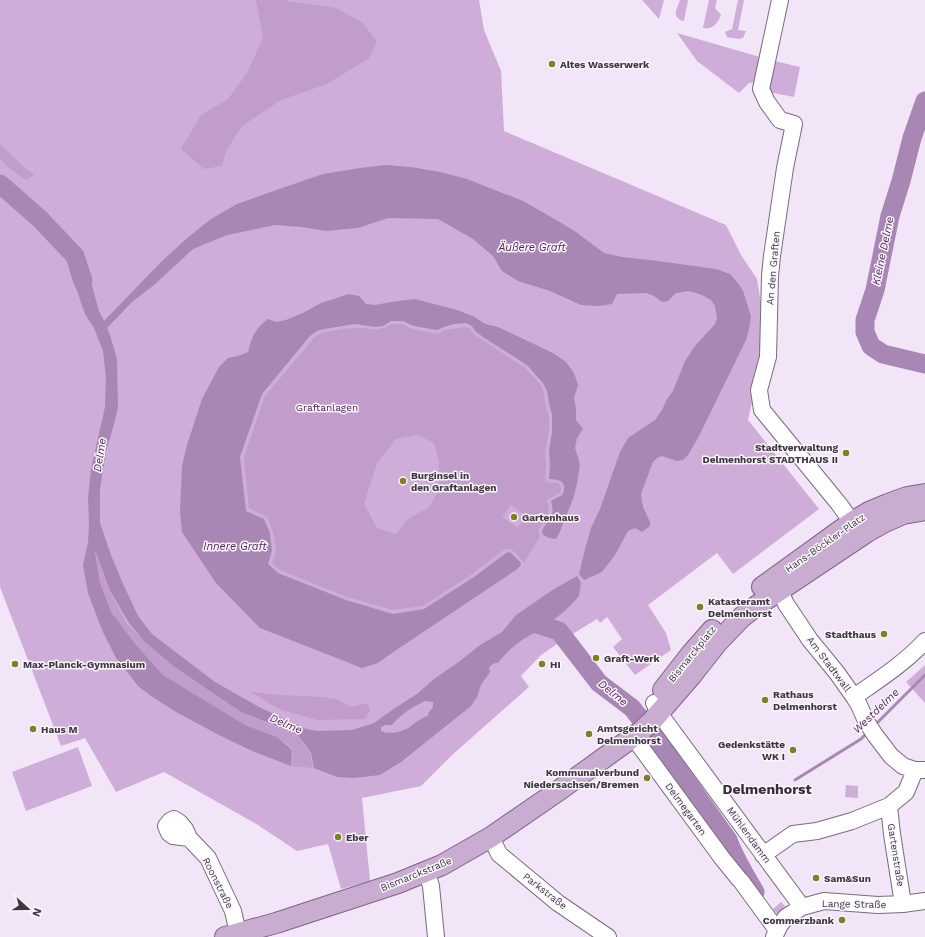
<svg xmlns="http://www.w3.org/2000/svg" width="925" height="937" font-family="'Work Sans',sans-serif">
  <style>
    .green { fill: #ceadd9 }
    .forest { fill: #c19dcc; fill-rule: evenodd }
    .water { fill: #a987b4; fill-rule: evenodd }
    .lines { fill: none; stroke-linecap: round; stroke-linejoin: round }
    .stream { stroke: #a987b4; stroke-width: 3 }
    .river { stroke: #a987b4; stroke-width: 19 }
    .minor-casing { stroke: #786b7c; stroke-width: 18 }
    .major-casing { stroke: #81618a; stroke-width: 22 }
    .minor { stroke: #fff; stroke-width: 16 }
    .major { stroke: #c9add1; stroke-width: 20 }
    .poi-dot { fill: #807e26; stroke: #fbf5fd; stroke-width: 1.5 }
    .labels { text-anchor: middle; dominant-baseline: central; stroke-width: 3; stroke-linejoin: round; paint-order: stroke }
    .poi-label { font-size: 10px; font-weight: bold; fill: #3d373f; stroke: #fbf5fd; text-anchor: start }
    .street-label { font-size: 10px; fill: #3d373f; stroke: #fbf5fd }
    .park-label { font-size: 10px; fill: #461a52; stroke: #fbf5fd }
    .water-label { font-size: 11px; font-style: italic; fill: #52265f; stroke: #fbf5fd }
    .district-label { font-size: 14px; font-weight: bold; fill: #382d3b; stroke: #fbf5fd }
  </style>
  <rect width="100%" height="100%" fill="#f3e5f8"/>
  <path class="green" d="M 0,0 L 479,0 L 484,30 L 501,71 L 504,131 L 726,225 L 741,255 L 757,279 L 763,316 L 761,361 L 748,420 L 819,509 L 733,574 L 717,553 L 648,605 L 666,633 L 671,650 L 635,675 L 613,647 L 622,639 L 607,617 L 600,623 L 597,619 L 563,640 L 541,655 L 521,676 L 529,687 L 452,755 L 421,786 L 362,798 L 370,881 L 341,889 L 328,844 L 297,851 L 258,825 L 164,772 L 116,792 L 85,738 L 61,746 L 0,587 Z
    M 642,0 L 664,0 L 659,19 Z
    M 680,0 L 688,0 L 684,21 L 680,20 L 676,16 L 676,11 Z
    M 709,0 L 717,0 L 715,8 L 721,15 C 718,23 713,30 703,28 Z
    M 738,0 L 744,0 L 738,30 L 746,31 L 743,38 L 739,39 L 727,37 L 725,32 L 732,29 Z
    M 677,33 L 760,57 L 755,82 L 749,83 L 739,93 L 697,61 Z
    M 775,61 L 800,67 L 794,97 L 768,92 Z
    M 925,665 L 925,703 L 906,682 Z
    M 78,747 L 92,786 L 26,811 L 12,772 Z
    M 846,785 L 858,786 L 858,798 L 845,797 Z
    M 781,902 L 785,906 L 777,914 L 773,909 Z"/>
  <path class="forest" d="M 256,0 L 288,0 L 288,1 L 336,8 L 363,23 L 377,42 L 369,58 L 327,84 L 281,100 L 242,126 L 226,151 L 222,166 L 204,169 L 181,149 L 201,115 L 228,99 L 247,73 L 263,38 Z
    M 0,144 L 24,167 L 34,175 L 26,180 L 9,168 L 0,158 Z
    M 392,324 L 402,324 L 410,328 L 418,330 L 438,334 L 445,330 L 466,327 L 469,328 L 472,333 L 481,339 L 525,368 L 540,384 L 544,392 L 545,404 L 549,416 L 549,431 L 545,451 L 546,465 L 545,482 L 558,483 C 561,485 562,489 560,493 L 547,500 C 552,520 546,515 538,531 L 540,537 L 524,562 L 511,549 L 505,549 L 472,574 L 423,606 L 393,610 L 347,597 L 280,570 L 272,563 L 276,551 L 273,532 L 267,517 L 249,508 L 244,457 L 265,396 L 313,339 C 314,337 316,336 318,335 C 324,331 348,328 355,328 C 372,327 375,334 392,324 ZM 417,435 L 434,443 L 439,461 L 439,490 L 429,507 L 408,519 L 396,534 L 377,528 L 364,504 L 377,463 L 396,439 ZM 511,505 L 526,516 L 518,528 L 502,517 Z
    M 96,552 L 108,589 L 127,624 L 143,640 L 172,665 L 207,690 L 241,712 L 270,725 L 298,735 L 310,754 L 313,768 L 292,766 L 293,750 L 291,747 L 277,737 L 245,725 L 163,675 L 136,645 L 111,612 L 100,583 L 95,553 Z
    M 251,692 L 280,695 L 323,697 L 335,699 L 352,707 L 367,703 L 370,710 L 365,719 L 317,720 L 279,709 Z"/>
  <path class="water" d="M 386,165 L 411,167 L 440,172 L 467,179 L 523,201 L 558,221 L 576,232 L 604,253 L 622,257 L 658,261 L 716,269 L 730,274 L 738,283 L 743,291 L 751,316 L 749,329 L 746,340 L 698,438 L 688,455 L 683,460 L 677,461 L 662,456 L 657,458 L 653,462 L 641,494 L 643,507 L 650,522 L 650,526 L 642,532 L 635,528 L 628,531 L 615,555 L 602,572 L 584,580 L 579,574 L 585,549 L 591,528 L 600,509 L 620,452 L 628,438 L 655,420 L 662,410 L 667,399 L 673,391 L 685,361 L 695,346 L 715,324 L 717,318 L 715,306 L 711,300 L 704,296 L 696,293 L 688,291 L 676,293 L 668,301 L 662,302 L 654,296 L 646,293 L 617,294 L 612,304 L 599,306 L 581,305 L 550,291 L 518,281 L 502,271 L 493,256 L 473,239 L 438,219 L 388,218 L 358,228 L 326,231 L 301,227 L 275,225 L 227,235 L 193,249 L 154,285 L 132,302 L 107,328 L 110,335 L 117,359 L 118,407 L 114,424 L 106,452 L 100,489 L 100,523 L 111,555 L 124,586 L 138,616 L 152,634 L 215,682 L 261,708 L 306,729 L 317,731 L 352,730 L 374,723 L 395,708 L 417,694 L 434,679 L 460,661 L 480,645 L 502,632 L 516,615 L 554,589 L 577,576 L 581,583 L 579,596 L 566,610 L 538,632 C 526,634 505,653 498,663 C 494,663 492,664 489,668 L 490,672 L 481,685 L 477,697 L 471,706 L 401,762 L 380,775 L 354,778 L 337,777 L 314,768 L 311,753 L 298,735 L 271,724 L 241,712 L 208,690 L 172,665 L 144,641 L 129,623 L 109,589 L 96,552 L 95,553 L 100,583 L 111,612 L 136,645 L 163,675 L 245,725 L 277,737 L 290,748 L 292,751 L 291,766 L 252,751 L 219,735 L 176,712 L 151,696 L 139,687 L 116,658 L 102,630 L 88,593 L 83,565 L 88,542 L 89,524 L 88,498 L 91,469 L 105,407 L 106,378 L 103,351 L 94,328 L 85,314 L 70,271 L 75,256 L 81,255 L 89,275 L 99,311 L 104,321 L 160,263 L 186,239 L 211,219 L 237,204 L 262,195 L 323,174 L 360,168 ZM 425,701 L 433,702 C 434,707 431,710 428,713 L 429,715 C 424,717 419,720 415,723 C 413,724 411,726 410,727 C 402,732 389,735 381,731 L 381,727 L 385,725 L 392,725 C 402,713 411,708 425,701 Z
    M 348,294 L 359,296 L 366,304 L 375,305 L 391,302 L 415,299 L 457,310 L 475,317 L 485,324 L 498,327 L 553,353 L 566,362 L 574,373 L 578,385 L 574,398 L 576,408 L 576,420 L 583,429 L 577,438 L 575,448 L 580,464 L 577,484 L 573,499 L 559,534 L 556,539 L 549,538 L 543,535 L 542,531 C 548,517 556,520 551,501 L 562,495 C 569,482 559,479 549,479 L 550,465 L 549,451 L 552,432 L 552,415 L 549,403 L 547,391 L 543,383 L 527,365 L 483,337 L 475,331 L 472,326 L 466,323 L 454,324 L 444,327 L 437,330 L 419,327 L 411,325 L 403,321 L 391,321 L 383,326 L 375,327 L 355,324 L 324,329 L 317,331 L 310,336 L 262,394 L 240,457 L 246,511 L 264,519 L 270,533 L 272,551 L 268,564 L 278,573 L 346,600 L 393,614 L 424,609 L 474,577 L 506,553 L 510,552 L 521,563 L 520,566 L 516,570 L 389,655 L 378,663 L 362,668 L 260,628 L 216,583 L 182,532 L 180,512 L 182,466 L 187,445 L 202,399 L 219,367 L 228,358 L 238,356 L 248,352 C 252,336 255,329 268,319 L 276,322 L 286,320 L 303,313 L 321,303 L 337,298 Z"/>
  <g class="lines">
    <path class="stream" d="M 875,725 L 925,675
      M 795,780 L 861,739 L 867,733"/>
    <path class="river" d="M 925,101 L 912,138 L 901,181 L 890,216 L 875,290 L 865,320 L 865,332 L 871,346 L 883,354 L 925,364
      M 0,184 L 40,219 L 75,256 L 83,281
      M 522,629 L 531,622 L 559,631 L 599,683 L 632,708 L 657,740 L 728,840 C 735,859 745,875 755,892"/>
    <g class="minor-casing">
      <path id="minor" d="M 780,0 L 761,89 L 767,102 L 780,120 L 794,124 L 785,168 L 772,256 L 770,276 L 768,357 L 759,390 L 762,410 L 839,504 L 852,522
        M 773,581 L 780,591 L 786,604 L 810,640 L 837,673 L 854,697 L 859,705 L 866,721 L 875,735 L 891,756 L 903,766 L 915,770 L 925,770
        M 854,697 C 878,680 905,663 925,641
        M 654,703 L 659,713 L 802,907
        M 634,738 L 722,858 L 739,879
        M 889,806 L 892,834 L 903,904
        M 491,837 L 499,854 L 558,903 L 608,937
        M 189,838 L 173,836 L 169,833 L 166,826 L 170,821 L 174,819 L 180,823 L 185,829 L 189,838 L 208,858 L 233,911 L 238,933
        M 763,855 L 793,834 L 817,831 L 852,821 L 889,806 L 906,792 L 915,770
        M 426,871 L 431,886 L 436,937
        M 741,881 L 774,926 L 776,931
        M 774,937 L 780,925 L 786,917 L 802,907 L 824,901 L 878,905 L 903,904 L 925,901"/>
    </g>
    <g class="major-casing">
      <path id="major" d="M 762,587 L 852,522 L 869,512 L 888,504 L 907,497 L 925,494
        M 663,690 L 691,654 L 712,630
        M 225,937 L 276,923 L 398,883 L 442,865 L 491,837 L 558,791 L 640,732 L 652,721 L 691,676 L 717,643 L 742,617 L 755,607 L 867,532 L 885,522 L 903,514 L 925,510"/>
    </g>
    <use href="#minor" class="minor"/>
    <use href="#major" class="major"/>
  </g>
  <g class="poi-dot">
    <circle cx="552" cy="64" r="4"/>
    <circle cx="846" cy="453" r="4"/>
    <circle cx="403" cy="481" r="4"/>
    <circle cx="514" cy="517" r="4"/>
    <circle cx="700" cy="607" r="4"/>
    <circle cx="884" cy="634" r="4"/>
    <circle cx="596" cy="658" r="4"/>
    <circle cx="15" cy="664" r="4"/>
    <circle cx="542" cy="664" r="4"/>
    <circle cx="765" cy="700" r="4"/>
    <circle cx="33" cy="729" r="4"/>
    <circle cx="589" cy="734" r="4"/>
    <circle cx="793" cy="750" r="4"/>
    <circle cx="647" cy="778" r="4"/>
    <circle cx="338" cy="837" r="4"/>
    <circle cx="816" cy="878" r="4"/>
    <circle cx="842" cy="920" r="4"/>
  </g>
  <g class="labels">
    <g class="poi-label">
      <text x="560" y="64">Altes Wasserwerk</text>
      <text x="838" y="447" text-anchor="end">Stadtverwaltung<tspan x="838" dy="12">Delmenhorst STADTHAUS II</tspan></text>
      <text x="411" y="475">Burginsel in<tspan x="411" dy="12">den Graftanlagen</tspan></text>
      <text x="522" y="517">Gartenhaus</text>
      <text x="708" y="601">Katasteramt<tspan x="708" dy="12">Delmenhorst</tspan></text>
      <text x="876" y="634" text-anchor="end">Stadthaus</text>
      <text x="604" y="658">Graft-Werk</text>
      <text x="23" y="664">Max-Planck-Gymnasium</text>
      <text x="550" y="664">HI</text>
      <text x="773" y="694">Rathaus<tspan x="773" dy="12">Delmenhorst</tspan></text>
      <text x="597" y="728">Amtsgericht<tspan x="597" dy="12">Delmenhorst</tspan></text>
      <text x="41" y="729">Haus M</text>
      <text x="785" y="744" text-anchor="end">Gedenkstätte<tspan x="785" dy="12">WK I</tspan></text>
      <text x="639" y="772" text-anchor="end">Kommunalverbund<tspan x="639" dy="12">Niedersachsen/Bremen</tspan></text>
      <text x="346" y="837">Eber</text>
      <text x="824" y="878">Sam&amp;Sun</text>
      <text x="834" y="920" text-anchor="end">Commerzbank</text>
    </g>
    <g class="street-label">
      <text transform="translate(773 268) rotate(-85)">An den Graften</text>
      <text transform="translate(825 543) rotate(-35)">Hans-Böckler-Platz</text>
      <text transform="translate(692 654) rotate(-51)">Bismarckplatz</text>
      <text transform="translate(829 664) rotate(53)">Am Stadtwall</text>
      <text transform="translate(686 809) rotate(54)">Delmegarten</text>
      <text transform="translate(749 835) rotate(54)">Mühlendamm</text>
      <text transform="translate(896 855) rotate(81)">Gartenstraße</text>
      <text transform="translate(416 874) rotate(-22)">Bismarckstraße</text>
      <text transform="translate(218 883) rotate(63)">Roonstraße</text>
      <text transform="translate(545 891) rotate(38)">Parkstraße</text>
      <text transform="translate(854 904) rotate(1)">Lange Straße</text>
    </g>
    <g class="park-label">
      <text x="327" y="407">Graftanlagen</text>
    </g>
    <g class="water-label">
      <text x="532" y="247">Äußere Graft</text>
      <text transform="translate(883 251) rotate(-78)">Kleine Delme</text>
      <text transform="translate(100 455) rotate(-81)">Delme</text>
      <text x="235" y="546">Innere Graft</text>
      <text transform="translate(613 693) rotate(39)">Delme</text>
      <text transform="translate(876 711) rotate(-44)">Westdelme</text>
      <text transform="translate(286 724) rotate(23)">Delme</text>
    </g>
    <g class="district-label">
      <text x="767" y="789">Delmenhorst</text>
    </g>
  </g>
  <g transform="translate(28 909) rotate(111)" stroke="#fbf5fd" stroke-width="3" paint-order="stroke">
  <path d="M0-3L7 15L0 10L-7 15Z" fill="#3d373f"/>
  <text y="-6" font-size="11" font-weight="bold" text-anchor="middle" fill="#3d373f">N</text>
  </g>
</svg>
